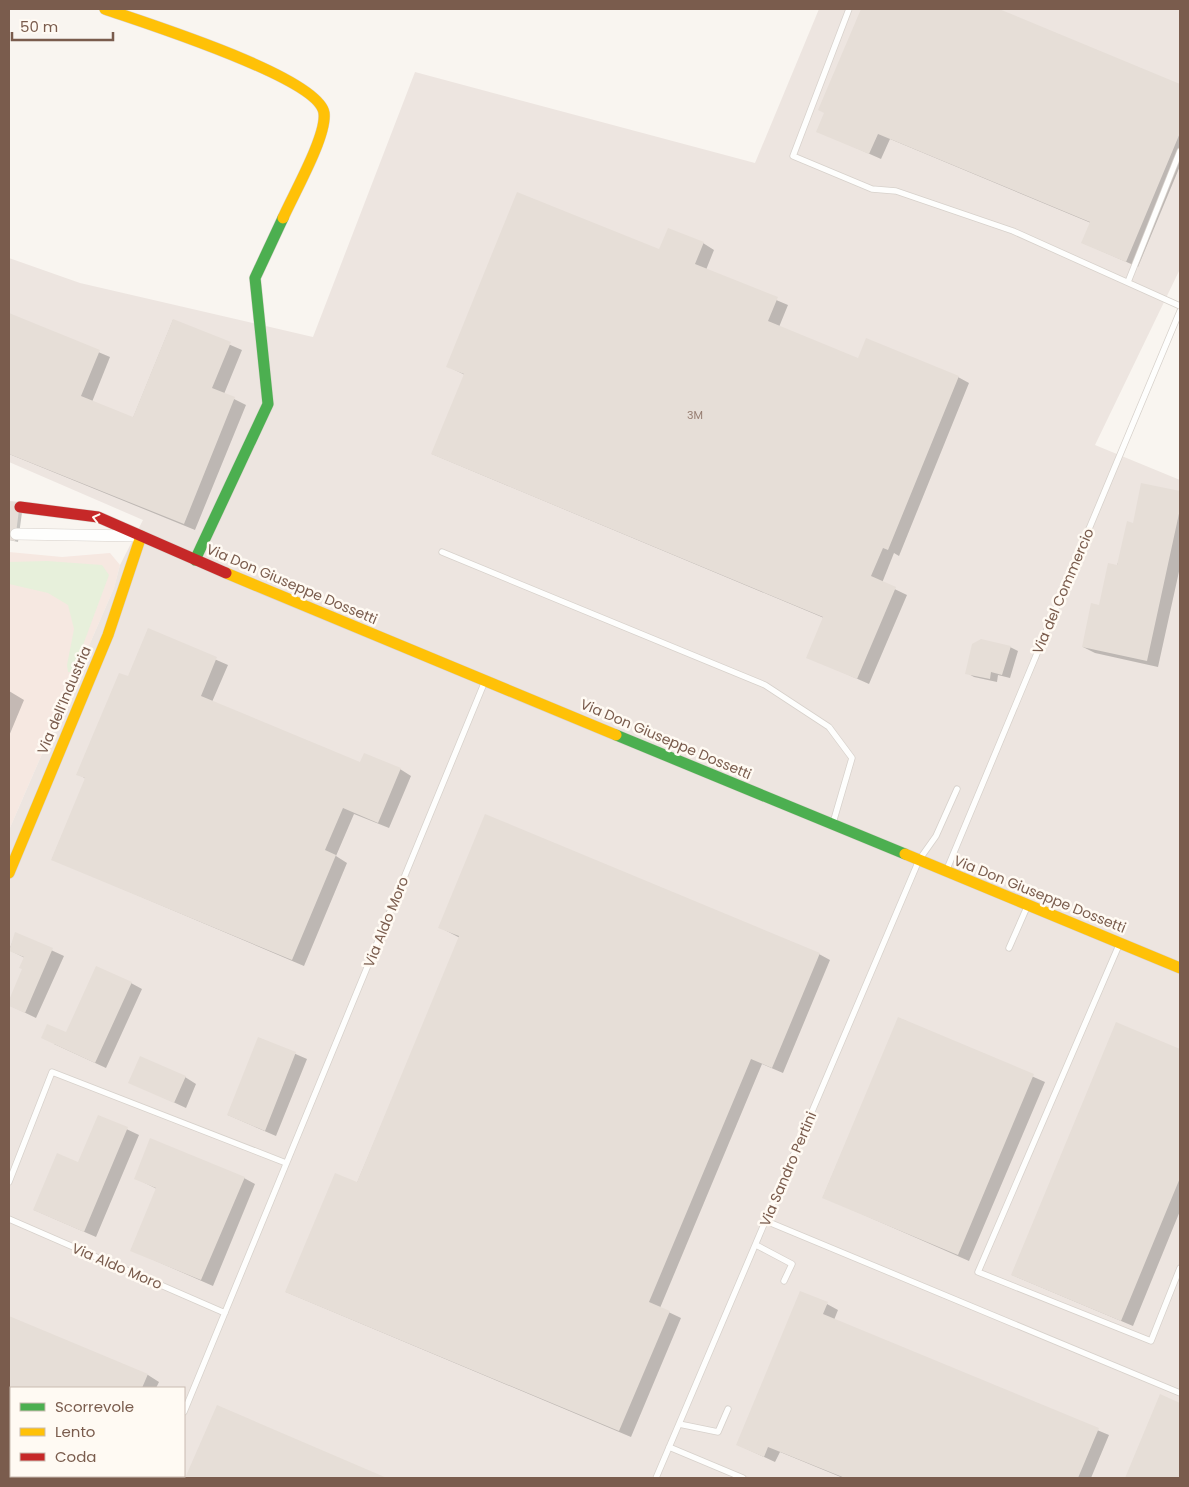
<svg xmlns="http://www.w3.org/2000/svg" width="1189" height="1487" font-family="Poppins,sans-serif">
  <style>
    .commercial { fill: #f6e8e1 }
    .industrial { fill: #ede5e0; fill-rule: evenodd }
    .green { fill: #e7f0db }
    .shadow { fill: #0003 }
    .building { fill: #e6ded7 }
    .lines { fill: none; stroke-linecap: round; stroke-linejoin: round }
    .lane-casing { stroke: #d7d1cb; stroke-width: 7 }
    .street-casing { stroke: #d7d1cb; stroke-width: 12 }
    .fast-casing { stroke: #d9d2cb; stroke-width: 12 }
    .slow-casing { stroke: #d9d2cb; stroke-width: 12 }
    .jam-casing { stroke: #d9d2cb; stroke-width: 12 }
    .lane { stroke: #fefefd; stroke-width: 5.5 }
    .street { stroke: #fefefd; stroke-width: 11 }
    .fast { stroke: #4caf50; stroke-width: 11 }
    .slow { stroke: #ffc107; stroke-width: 11 }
    .jam { stroke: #c62828; stroke-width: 11 }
    .oneway { stroke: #fffaf3 }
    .labels { text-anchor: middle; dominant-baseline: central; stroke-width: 5; stroke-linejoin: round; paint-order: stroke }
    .number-label { font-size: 11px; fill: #977e72 }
    .street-label { font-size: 14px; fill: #7a5c4d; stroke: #fffaf3 }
  </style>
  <rect width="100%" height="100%" fill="#f9f5f0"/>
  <path class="commercial" d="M 9,552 L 62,557 L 110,553 L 120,565 L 114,588 L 9,830 Z"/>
  <path class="industrial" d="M 819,9 L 1180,9 L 1180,269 L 1095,445 L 1180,480 L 1180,1478 L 9,1478 L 9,830 L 114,588 L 120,565 L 143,520 L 9,462 L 9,258 L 80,283 L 313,337 L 415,72 L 755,163 ZM 11,1388 L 184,1388 L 184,1476 L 11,1476 Z"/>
  <path class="green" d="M 47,561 L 102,565 L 109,575 L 73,672 L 68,672 L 67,665 L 74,629 L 68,605 L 48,593 L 9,584 L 9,562 Z"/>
  <path class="shadow" d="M 862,9 L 996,9 L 1180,86 L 1180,166 L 1138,267 L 1083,243 L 1091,223 L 890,139 L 881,159 L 818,131 L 826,113 L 820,110 Z
    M 703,243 L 714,250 L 706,270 L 788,305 L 779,327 L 858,359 L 958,377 L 969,383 L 899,556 L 894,553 L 882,583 L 907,595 L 869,684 L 808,657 L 824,618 L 432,454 L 465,375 L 447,366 L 660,251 Z
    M 9,314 L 110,357 L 92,402 L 133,418 L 173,320 L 242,350 L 224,394 L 246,405 L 195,530 L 9,454 Z
    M 1142,484 L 1180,492 L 1180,567 L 1158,667 L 1095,653 L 1083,647 L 1134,524 Z
    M 10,502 L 23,505 L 18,542 L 9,540 Z
    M 148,630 L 228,665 L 212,702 L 361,764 L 400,769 L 411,776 L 389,828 L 354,814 L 336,856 L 347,863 L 304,966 L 52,859 L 86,779 L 78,774 L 128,678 Z
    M 1010,647 L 1018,651 L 1010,678 L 998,675 L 997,682 L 974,677 L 967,673 Z
    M 9,691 L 24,700 L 9,736 Z
    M 439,927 L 819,954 L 830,960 L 783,1073 L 762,1064 L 660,1308 L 681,1318 L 631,1437 L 286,1292 L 357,1183 L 460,938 Z
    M 16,934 L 64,956 L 36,1018 L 9,1005 L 23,969 L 25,958 L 9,950 Z
    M 131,983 L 142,989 L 106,1068 L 54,1044 Z
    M 899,1018 L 1045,1082 L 969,1261 L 823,1197 Z
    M 1116,1024 L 1180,1050 L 1180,1211 L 1133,1326 L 1012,1275 Z
    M 259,1038 L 307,1059 L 276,1136 L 228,1115 Z
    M 185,1077 L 196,1084 L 186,1108 L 130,1082 Z
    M 99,1116 L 139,1135 L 96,1237 L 34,1210 L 79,1164 Z
    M 135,1178 L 244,1178 L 255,1184 L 213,1286 L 131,1250 L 157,1189 Z
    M 827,1304 L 838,1310 L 834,1320 L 1109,1435 L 1091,1478 L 843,1478 L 780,1452 L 775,1462 L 738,1445 Z
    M 9,1317 L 148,1375 L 159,1382 L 156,1388 L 11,1388 L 11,1406 L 9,1405 Z
    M 1161,1396 L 1180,1404 L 1180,1478 L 1126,1478 Z
    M 217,1407 L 384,1478 L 186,1478 Z
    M 11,1466 L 11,1476 L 136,1476 L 135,1478 L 9,1478 Z"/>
  <path class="building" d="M 861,9 L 999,9 L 1180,84 L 1180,133 L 1126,262 L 1081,243 L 1090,222 L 878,134 L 869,154 L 816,132 L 824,113 L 818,110 Z
    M 517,192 L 659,249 L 668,228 L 704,242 L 695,264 L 778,297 L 768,321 L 858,358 L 866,338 L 959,376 L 888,550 L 883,548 L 871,576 L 896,587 L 857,679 L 806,658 L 823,617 L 431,454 L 464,374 L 446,367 Z
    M 9,313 L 100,350 L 81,396 L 133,417 L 173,319 L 231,342 L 212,388 L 235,397 L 184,524 L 9,454 Z
    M 1141,483 L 1180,491 L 1180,509 L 1147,661 L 1082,647 L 1091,603 L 1099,605 L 1108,563 L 1117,565 L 1127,521 L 1133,523 Z
    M 9,501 L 20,502 L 15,541 L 9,540 Z
    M 148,628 L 217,657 L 201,696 L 360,762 L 364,753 L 401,768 L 378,823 L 343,808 L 325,850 L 336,855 L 292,960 L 51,860 L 85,778 L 76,775 L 119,673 L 128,676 Z
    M 981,639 L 1011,646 L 1002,675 L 991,672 L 990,679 L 965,674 L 972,644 Z
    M 485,814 L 820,953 L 772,1068 L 751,1059 L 649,1302 L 670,1311 L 619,1431 L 285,1292 L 335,1173 L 357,1182 L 459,936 L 438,928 Z
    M 15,932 L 53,948 L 25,1013 L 9,1006 L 9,1000 L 22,969 L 19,968 L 24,957 L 9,951 Z
    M 96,966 L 132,982 L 95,1063 L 41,1038 L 47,1024 L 66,1032 Z
    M 898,1017 L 1034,1074 L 958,1255 L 822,1198 Z
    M 1116,1022 L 1180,1049 L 1180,1178 L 1121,1321 L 1011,1275 Z
    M 258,1037 L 296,1052 L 265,1131 L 227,1115 Z
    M 140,1056 L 186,1076 L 174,1103 L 128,1083 Z
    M 98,1115 L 128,1127 L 84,1232 L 33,1210 L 57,1153 L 78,1162 Z
    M 150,1138 L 245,1177 L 201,1280 L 130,1251 L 156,1188 L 134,1179 Z
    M 800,1291 L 828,1302 L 823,1314 L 1099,1428 L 1078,1478 L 845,1478 L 768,1447 L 764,1457 L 736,1445 Z
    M 9,1316 L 148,1374 L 142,1388 L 11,1388 L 11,1406 L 9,1405 Z
    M 1160,1394 L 1180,1403 L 1180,1478 L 1125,1478 Z
    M 217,1405 L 387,1478 L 185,1478 Z
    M 11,1463 L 11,1476 L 122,1476 L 121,1478 L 9,1478 Z"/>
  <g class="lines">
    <g class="lane-casing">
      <path id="lane" d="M 849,9 L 793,156 L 872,189 L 896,191 L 1013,231 L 1180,306
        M 1128,282 L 1180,151
        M 442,552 L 765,685 L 829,727 L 852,758 L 833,823
        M 947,869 L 1180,311
        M 1119,945 L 978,1272 L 1151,1341 L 1180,1268
        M 1009,948 L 1027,907
        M 9,1182 L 52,1072 L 286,1163
        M 9,1219 L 225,1313
        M 766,1221 L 1180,1393
        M 756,1245 L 792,1264 L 784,1281
        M 184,1412 L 485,681
        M 679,1424 L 718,1432 L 728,1409
        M 669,1447 L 743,1478
        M 156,1478 L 157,1476
        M 656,1478 L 919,860 L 936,836 L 957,789"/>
    </g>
    <g class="street-casing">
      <path id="street" d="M 16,534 L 135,536"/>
    </g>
    <g class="fast-casing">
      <path id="fast" d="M 195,560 L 268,404 L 255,278 L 283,218
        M 616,735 L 905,854"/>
    </g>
    <g class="slow-casing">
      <path id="slow" d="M 105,9 C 142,22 319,77 324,113 C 327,136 293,195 283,218
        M 226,573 L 616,735
        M 905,854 L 1180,968
        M 9,873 L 108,635 L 141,536"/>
    </g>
    <g class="jam-casing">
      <path id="jam" d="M 20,507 L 98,517 L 226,573"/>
    </g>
    <use href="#lane" class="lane"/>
    <use href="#street" class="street"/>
    <use href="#fast" class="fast"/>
    <use href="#slow" class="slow"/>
    <use href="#jam" class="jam"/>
  </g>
  <defs><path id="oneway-chevron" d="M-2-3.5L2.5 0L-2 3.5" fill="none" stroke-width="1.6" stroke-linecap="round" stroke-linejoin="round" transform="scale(1.25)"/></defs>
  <use class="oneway" href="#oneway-chevron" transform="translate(96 518) rotate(-166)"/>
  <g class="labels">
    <g class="number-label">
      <text x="695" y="415">3M</text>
    </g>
    <g class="street-label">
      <text transform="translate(292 584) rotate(23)">Via Don Giuseppe Dossetti</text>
      <text transform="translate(1063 591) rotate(-67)">Via del Commercio</text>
      <text transform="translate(64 700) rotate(-67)">Via dell’Industria</text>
      <text transform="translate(666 739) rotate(23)">Via Don Giuseppe Dossetti</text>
      <text transform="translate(1040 894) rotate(22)">Via Don Giuseppe Dossetti</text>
      <text transform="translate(386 922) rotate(-68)">Via Aldo Moro</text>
      <text transform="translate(788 1169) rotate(-67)">Via Sandro Pertini</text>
      <text transform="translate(117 1266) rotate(23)">Via Aldo Moro</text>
    </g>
  </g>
  <rect width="1189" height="1487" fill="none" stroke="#7a5c4d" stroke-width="20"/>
  <rect x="10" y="1387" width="175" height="90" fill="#fffaf3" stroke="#cabbb1"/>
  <rect x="20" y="1403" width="25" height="8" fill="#4caf50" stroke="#cabbb1"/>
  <text x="55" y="1412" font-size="15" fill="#7a5c4d">Scorrevole</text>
  <rect x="20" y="1428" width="25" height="8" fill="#ffc107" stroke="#cabbb1"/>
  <text x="55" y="1437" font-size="15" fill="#7a5c4d">Lento</text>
  <rect x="20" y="1453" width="25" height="8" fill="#c62828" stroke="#cabbb1"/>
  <text x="55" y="1462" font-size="15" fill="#7a5c4d">Coda</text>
  <path d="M12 32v8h101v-8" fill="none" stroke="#7a5c4d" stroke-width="2.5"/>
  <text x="20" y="32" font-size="15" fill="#7a5c4d" stroke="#fffaf3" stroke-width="4" paint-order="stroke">50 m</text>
</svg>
